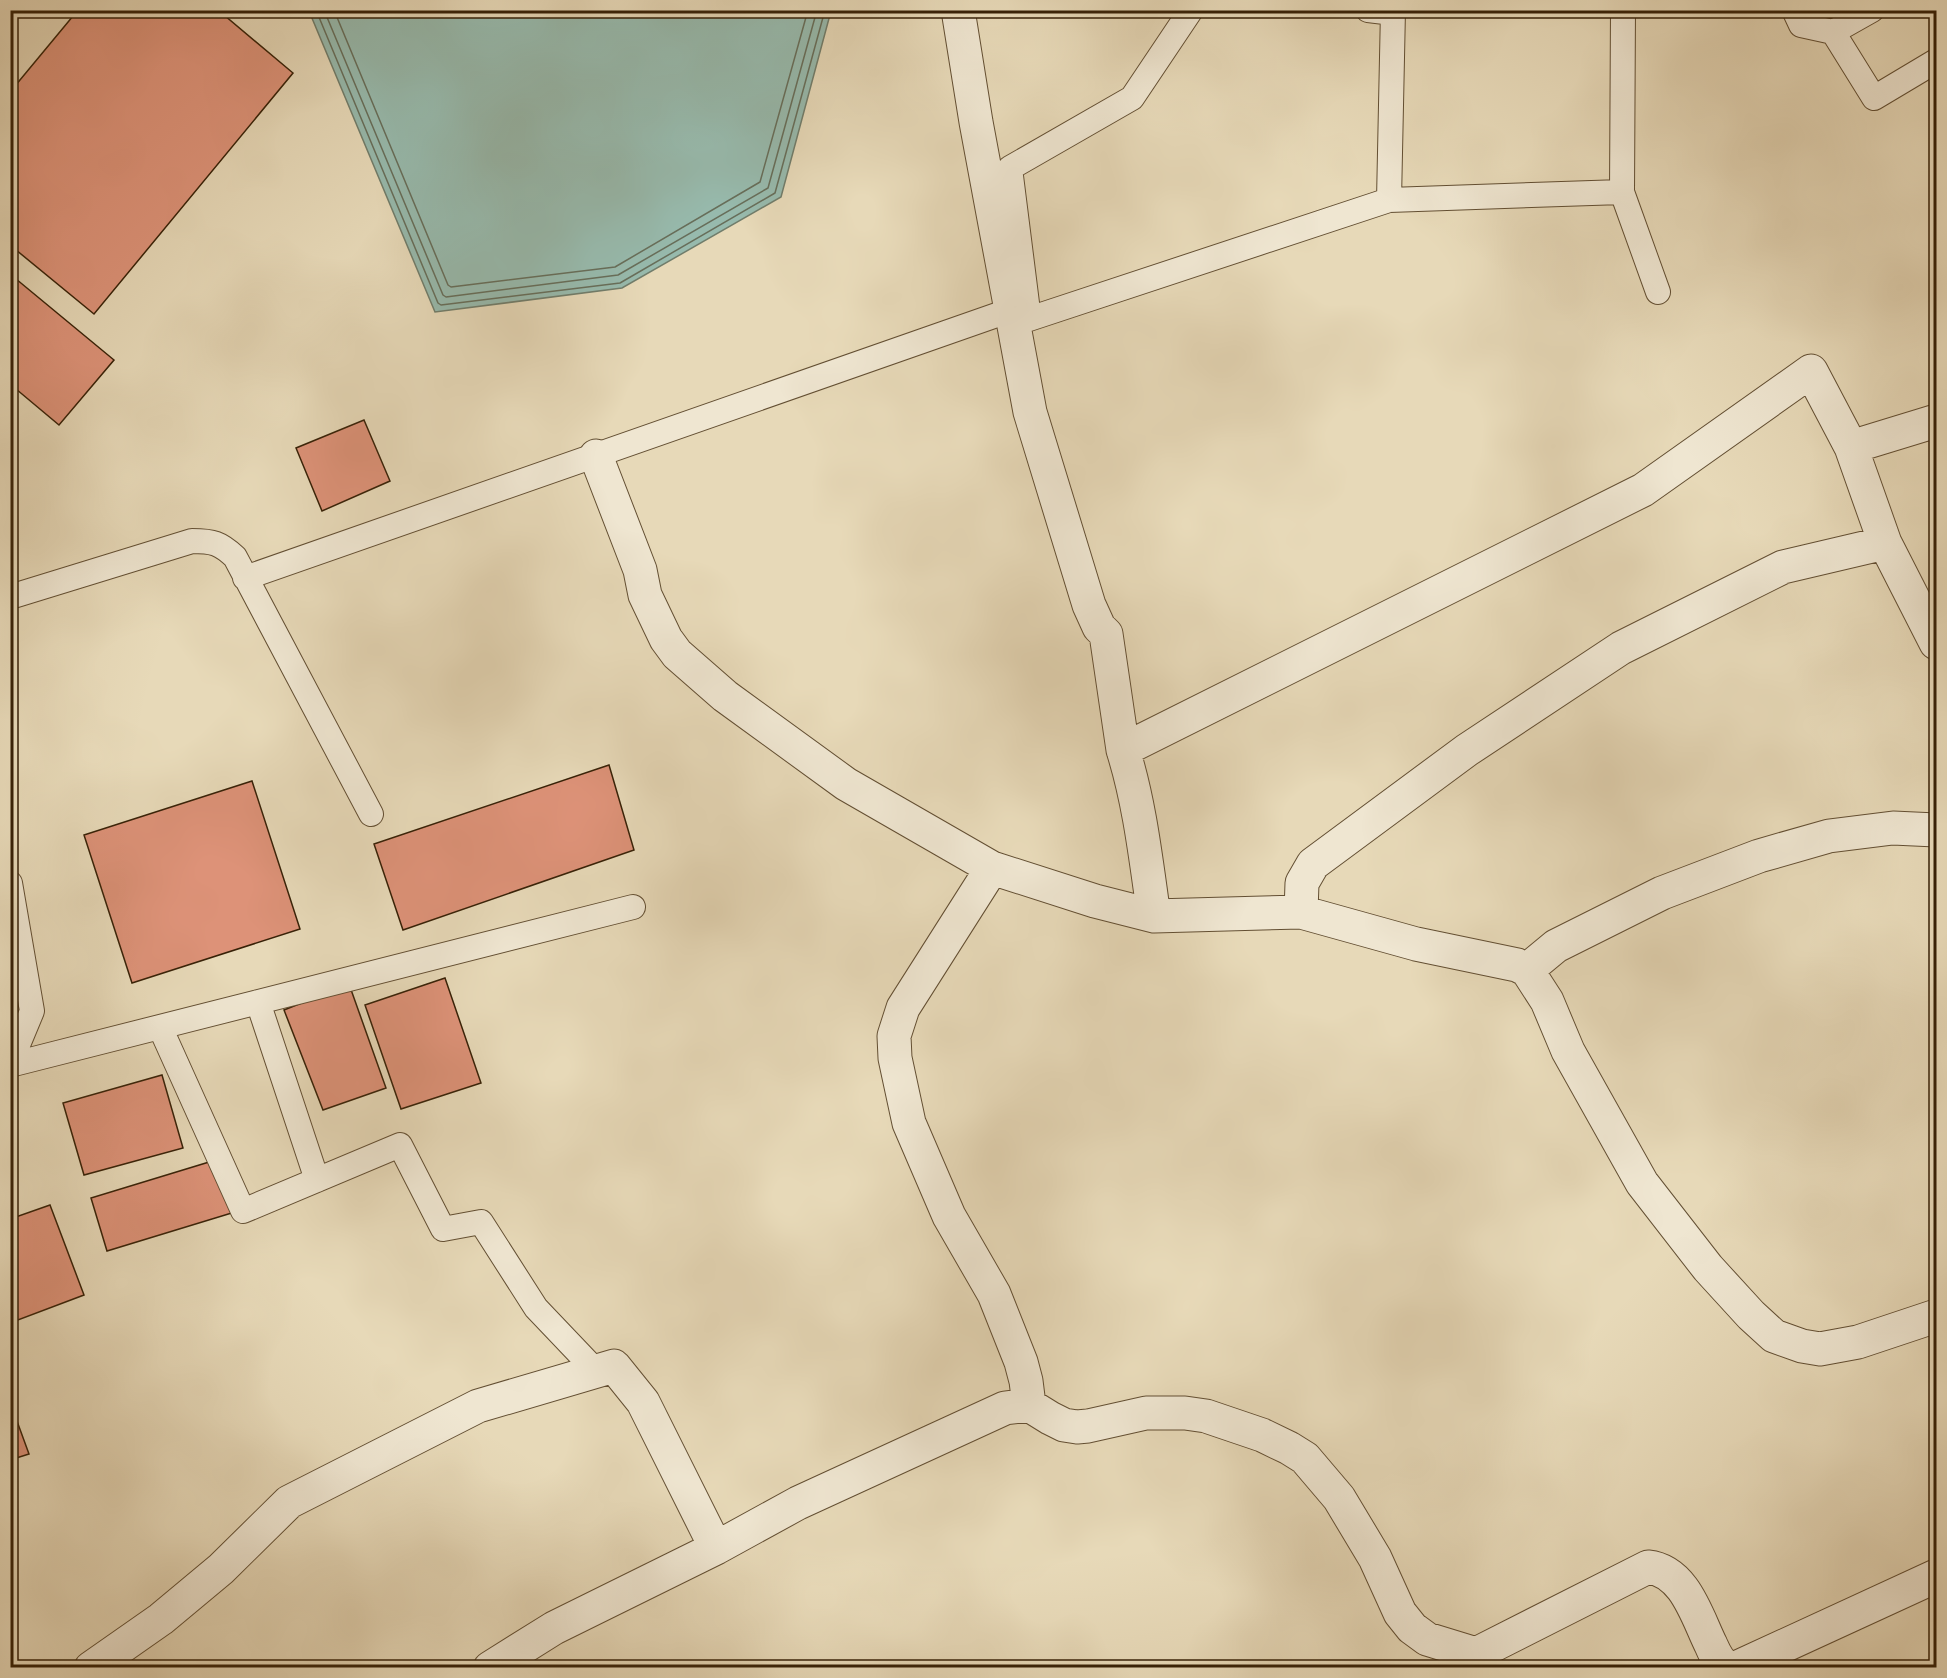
<svg xmlns="http://www.w3.org/2000/svg" width="1947" height="1678" font-family="'Gentium Book Plus',serif">
  <style>
    .water { fill: #97baad; stroke: #717d6b; stroke-width: 1.5 }
    .lines { fill: none; stroke-linecap: round; stroke-linejoin: round }
    .shore { stroke: #676e5a; stroke-width: 1.5 }
    .building { fill: #dd9278; stroke: #372107; stroke-width: 1.5 }
    .service-casing { stroke: #634f33; stroke-width: 26 }
    .minor-casing { stroke: #634f33; stroke-width: 35 }
    .service { stroke: #efe6d1; stroke-width: 24 }
    .minor { stroke: #efe6d1; stroke-width: 33 }
  </style>
  <rect width="100%" height="100%" fill="#e7d9b8"/>
  <filter id="stains"><feTurbulence type="fractalNoise" baseFrequency=".00333" numOctaves="4"/><feColorMatrix values="0 0 0 0 .2 0 0 0 0 .09 0 0 0 0 .02 0 0 0 .5 -.17"/></filter>
  <radialGradient id="worn" r=".72"><stop offset=".6" stop-color="#630" stop-opacity="0"/><stop offset="1" stop-color="#630" stop-opacity=".3"/></radialGradient>
  <path class="water" d="M 309,11 L 831,11 L 781,197 L 622,288 L 435,312 Z"/>
  <g class="lines">
    <path class="shore" d="M 316,10 L 438,303 L 441,305 L 620,283 L 775,193 L 825,10
      M 324,10 L 443,295 L 446,297 L 618,275 L 768,188 L 817,10
      M 334,10 L 448,285 L 451,287 L 615,267 L 760,182 L 808,10"/>
  </g>
  <path class="building" d="M 78,10 L 218,10 L 293,73 L 94,314 L 10,245 L 10,92 Z
    M 10,274 L 114,360 L 59,425 L 10,384 Z
    M 364,420 L 390,481 L 322,511 L 296,448 Z
    M 609,765 L 634,850 L 403,930 L 374,844 Z
    M 252,781 L 300,929 L 132,983 L 84,835 Z
    M 445,978 L 481,1083 L 401,1109 L 365,1005 Z
    M 349,984 L 386,1088 L 323,1110 L 284,1010 Z
    M 162,1075 L 183,1148 L 84,1175 L 63,1103 Z
    M 219,1159 L 235,1212 L 107,1251 L 91,1198 Z
    M 50,1205 L 84,1295 L 10,1323 L 10,1219 Z
    M 10,1402 L 29,1454 L 10,1460 Z"/>
  <g class="lines">
    <g class="service-casing">
      <path id="service" d="M 1191,10 L 1132,98 L 1010,168 L 1029,319 L 1389,200
        M 1368,10 L 1393,13
        M 1393,10 L 1389,200 L 1622,192 L 1623,10
        M 1794,10 L 1801,25 L 1833,32 L 1872,10
        M 1833,32 L 1874,98 L 1936,61
        M 1622,192 L 1658,292
        M 245,578 L 1011,310
        M 10,597 L 192,541 C 213,541 220,543 235,557 L 371,814
        M 10,883 L 32,1011 L 10,1064
        M 258,1002 L 317,1180
        M 160,1027 L 243,1211 L 400,1145 L 443,1229 L 481,1222 L 536,1308 L 596,1371
        M 10,1065 L 633,907"/>
    </g>
    <g class="minor-casing">
      <path id="minor" d="M 958,10 L 976,122 L 1030,412 L 1089,605 L 1099,627 L 1106,634 L 1123,750 L 1643,490 L 1811,371 L 1851,447 L 1936,421
        M 1851,447 L 1885,543 L 1936,643
        M 596,456 L 640,570 L 645,595 L 666,639 L 677,654 L 725,696 L 846,784 L 992,868 L 1095,901 L 1154,916 L 1301,912 L 1416,944 L 1517,965 L 1527,970 L 1547,1001 L 1568,1051 L 1642,1183 L 1708,1268 L 1751,1315 L 1774,1336 L 1802,1346 L 1820,1349 L 1858,1342 L 1936,1316
        M 1123,750 C 1140,804 1146,861 1154,916
        M 992,868 L 903,1008 L 894,1036 L 895,1058 L 909,1123 L 949,1216 L 994,1294 L 1021,1362 L 1026,1381 L 1029,1405
        M 1301,912 L 1302,883 L 1313,864 L 1467,750 L 1621,648 L 1783,567 L 1885,543
        M 1527,970 L 1556,946 L 1662,893 L 1759,856 L 1829,836 L 1893,828 L 1936,830
        M 1476,1654 L 1648,1567 C 1685,1571 1697,1617 1711,1645 C 1715,1654 1718,1662 1727,1668
        M 91,1668 L 161,1619 L 221,1569 L 289,1502 L 478,1406 L 614,1366 L 643,1402 L 716,1548
        M 490,1668 L 554,1628 L 716,1548 L 798,1503 L 1005,1408 L 1029,1405 L 1050,1418 L 1064,1425 L 1077,1427 L 1088,1426 L 1146,1413 L 1185,1413 L 1206,1416 L 1262,1435 L 1289,1448 L 1305,1458 L 1339,1498 L 1375,1558 L 1400,1613 L 1412,1628 L 1427,1639 L 1476,1654 L 1487,1668
        M 1736,1668 L 1936,1576"/>
    </g>
    <use href="#service" class="service"/>
    <use href="#minor" class="minor"/>
  </g>
  <rect width="1947" height="1678" fill="none" stroke="#e7d9b8" stroke-width="36"/>
  <rect x="12" y="12" width="1923" height="1654" fill="none" stroke="#372107" stroke-width="3"/>
  <rect x="18" y="18" width="1911" height="1642" fill="none" stroke="#372107" stroke-width="1.5"/>
  <rect width="100%" height="100%" filter="url(#stains)"/>
  <rect width="100%" height="100%" fill="url(#worn)"/>
</svg>
